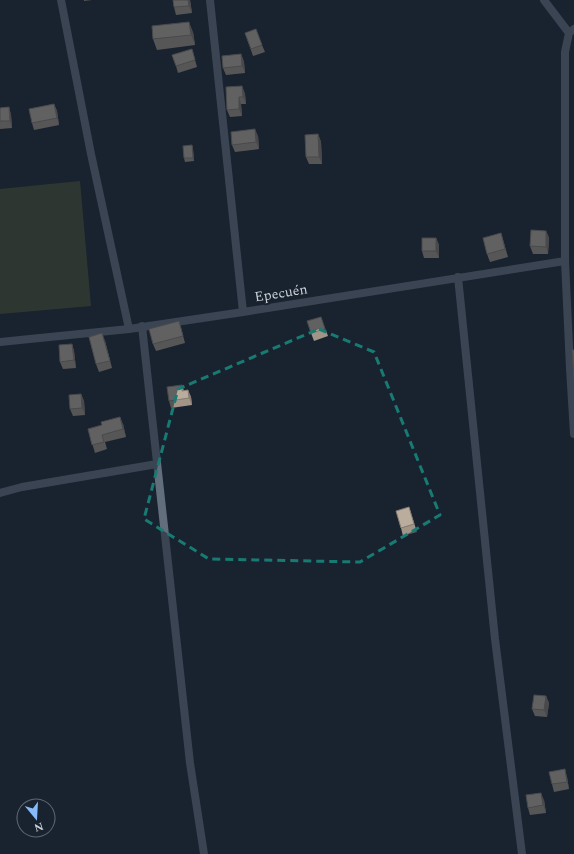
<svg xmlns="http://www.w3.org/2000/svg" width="574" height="854" font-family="Spectral,serif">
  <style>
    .pitch { fill: #464f31 }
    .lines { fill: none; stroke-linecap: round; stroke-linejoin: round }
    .street { stroke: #626e7c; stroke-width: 8 }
    .wall { fill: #a19588 }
    .shaded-wall { fill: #83796f }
    .building { fill: #bbad9e; stroke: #83796f }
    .marked { fill: none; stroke: #187b73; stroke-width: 3; stroke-dasharray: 8 5; stroke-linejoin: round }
    .labels { text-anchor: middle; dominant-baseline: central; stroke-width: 4; stroke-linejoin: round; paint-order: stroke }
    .street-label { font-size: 14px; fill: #cbd2d9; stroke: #19232f }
  </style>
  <rect width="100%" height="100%" fill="#19232f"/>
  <path class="pitch" d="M 80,181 L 91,306 L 0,314 L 0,189 Z"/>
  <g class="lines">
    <path class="street" d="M 61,0 L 91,154 L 129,329
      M 210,0 L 243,312
      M 544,0 L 569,33
      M 574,29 L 569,33 L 565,52 L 565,261 L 570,368 L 574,434
      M 458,277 L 495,639 L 522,854
      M 142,326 L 190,763 L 204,854
      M 0,342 L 129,329 L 243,312 L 565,261
      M 0,493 L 22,487 L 157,464"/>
  </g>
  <path class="wall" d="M 84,0 L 92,0 L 84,1 Z
    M 173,0 L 190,0 L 192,13 L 176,15 L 174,7 Z
    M 193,32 L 195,45 L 157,50 L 153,39 Z
    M 245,33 L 262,45 L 265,52 L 253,56 Z
    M 192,49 L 197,67 L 178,73 L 176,66 Z
    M 241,54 L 244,62 L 245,73 L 226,75 L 223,68 Z
    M 242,86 L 245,94 L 246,104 L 241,104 L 242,116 L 230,117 L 227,110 Z
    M 54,104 L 57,111 L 59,125 L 34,130 L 32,123 Z
    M 9,107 L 11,115 L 12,128 L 0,129 L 0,108 Z
    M 318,134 L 321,142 L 322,164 L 309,164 L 306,157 Z
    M 258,136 L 259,149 L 235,152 L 232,145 Z
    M 192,145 L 193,149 L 194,161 L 185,162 L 184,158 Z
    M 546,231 L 549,238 L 548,254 L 533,254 L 530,246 Z
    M 501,233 L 508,257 L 490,262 L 487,254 Z
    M 436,238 L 439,245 L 439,258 L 424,258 L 422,251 Z
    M 321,317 L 328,336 L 314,341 L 311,333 Z
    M 181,328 L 185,343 L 156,351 L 153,344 Z
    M 105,341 L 112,368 L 99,372 L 96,364 Z
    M 72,344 L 74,351 L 76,368 L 63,369 L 60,362 Z
    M 182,385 L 184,391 L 188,390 L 191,397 L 192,405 L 171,408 L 169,401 Z
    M 81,394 L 84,401 L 85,415 L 73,416 L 70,409 Z
    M 123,424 L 126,437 L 105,442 L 107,449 L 95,453 L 88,429 Z
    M 409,507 L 417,532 L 403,536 L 401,528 Z
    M 546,696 L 549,703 L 547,717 L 535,716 L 532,709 Z
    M 567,777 L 569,789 L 554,792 L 552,784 Z
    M 544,800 L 546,813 L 530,815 L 528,808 Z"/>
  <path class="shaded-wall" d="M 188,0 L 190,0 L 192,13 L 189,6 Z
    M 189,22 L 193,32 L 195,45 L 191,35 Z
    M 241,54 L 244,62 L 245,73 L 242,66 Z
    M 242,86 L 245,94 L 246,104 L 243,97 Z
    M 239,97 L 241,104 L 242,116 L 239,109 Z
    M 54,104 L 57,111 L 59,125 L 57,118 Z
    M 9,107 L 11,115 L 12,128 L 10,121 Z
    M 255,129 L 258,136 L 259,149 L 256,142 Z
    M 318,134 L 321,142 L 322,164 L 319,157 Z
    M 192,145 L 193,149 L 194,161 L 193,158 Z
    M 546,231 L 549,238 L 548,254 L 546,247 Z
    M 501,233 L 503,240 L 508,257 L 505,249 Z
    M 436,238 L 439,245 L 439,258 L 436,251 Z
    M 102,333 L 105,341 L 112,368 Z
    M 72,344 L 74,351 L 76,368 L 74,360 Z
    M 188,390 L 191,397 L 192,405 L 189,398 Z
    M 81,394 L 84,401 L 85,415 L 82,408 Z
    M 120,417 L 123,424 L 126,437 L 123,429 Z
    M 546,696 L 549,703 L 547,717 L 544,710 Z
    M 565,769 L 567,777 L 569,789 L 567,782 Z
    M 541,793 L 544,800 L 546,813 L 543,805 Z"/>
  <path class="building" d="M 173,0 L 188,0 L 189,6 L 174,7 Z
    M 189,22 L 191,35 L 153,39 L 152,26 Z
    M 256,29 L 262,45 L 251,49 L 245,33 Z
    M 192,49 L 195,60 L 176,66 L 172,55 Z
    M 241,54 L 242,66 L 223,68 L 222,56 Z
    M 242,86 L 243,97 L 239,97 L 239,109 L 227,110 L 226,87 Z
    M 54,104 L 57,118 L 32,123 L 29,109 Z
    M 9,107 L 10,121 L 0,121 L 0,108 Z
    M 255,129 L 256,142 L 232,145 L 231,132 Z
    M 318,134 L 319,157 L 306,157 L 305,135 Z
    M 192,145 L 193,158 L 184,158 L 183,146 Z
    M 531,230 L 546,231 L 546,247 L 530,246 Z
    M 501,233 L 505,249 L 487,254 L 483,238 Z
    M 422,238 L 436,238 L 436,251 L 422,251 Z
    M 321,317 L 325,329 L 311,333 L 307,321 Z
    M 179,321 L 183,336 L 153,344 L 149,329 Z
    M 102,333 L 110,361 L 96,364 L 89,337 Z
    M 72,344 L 74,360 L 60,362 L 59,345 Z
    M 572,350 L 574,350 L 574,379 Z
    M 182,385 L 182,391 L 188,390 L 189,398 L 169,401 L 167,387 Z
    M 81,394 L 82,408 L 70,409 L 69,395 Z
    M 120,417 L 123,429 L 102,435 L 104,442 L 92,445 L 88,429 L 102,425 L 101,422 Z
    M 409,507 L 414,524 L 401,528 L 396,511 Z
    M 534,695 L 546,696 L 544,710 L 532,709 Z
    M 565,769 L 567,782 L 552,784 L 549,772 Z
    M 541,793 L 543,805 L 528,808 L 526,795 Z"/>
  <path d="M0 0H574V854H0ZM 319,329 L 374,352 L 440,515 L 360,562 L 209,559 L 144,519 L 178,389 Z" fill="#19232f" fill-opacity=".55" fill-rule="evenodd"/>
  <path class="marked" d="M 319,329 L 374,352 L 440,515 L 360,562 L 209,559 L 144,519 L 178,389 Z"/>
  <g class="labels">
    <g class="street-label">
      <text transform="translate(281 293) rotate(-9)">Epecuén</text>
    </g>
  </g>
  <g transform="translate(36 818) rotate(162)"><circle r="19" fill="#19232f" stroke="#606973"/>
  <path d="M0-3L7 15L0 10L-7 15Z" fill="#86bbfb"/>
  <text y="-6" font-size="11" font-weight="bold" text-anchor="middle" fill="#cbd2d9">N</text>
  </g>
</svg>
